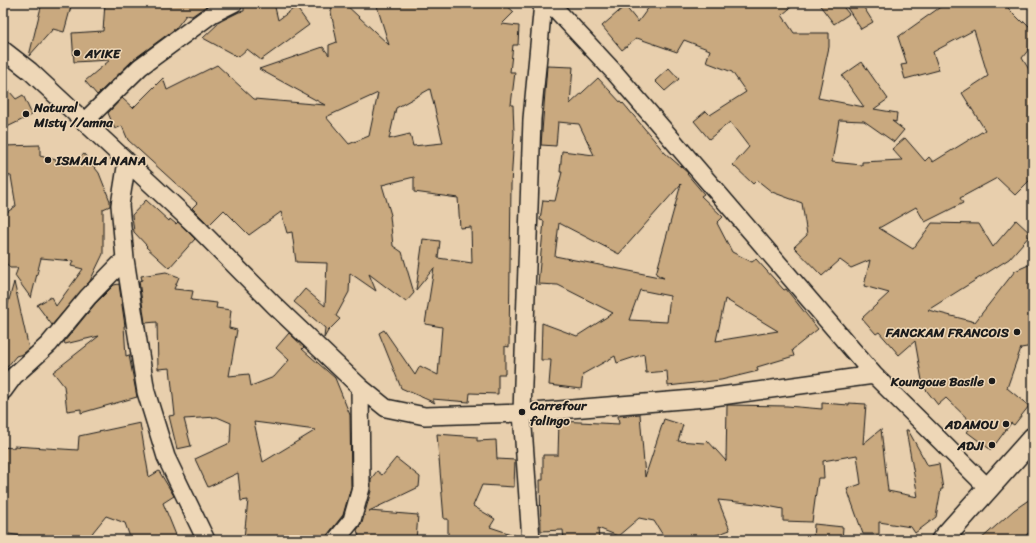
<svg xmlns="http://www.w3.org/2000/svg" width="1036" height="543" font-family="Sriracha,sans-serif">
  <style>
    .building { fill: #c9a97f; stroke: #1c1c1c; fill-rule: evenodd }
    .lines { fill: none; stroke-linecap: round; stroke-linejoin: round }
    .minor-casing { stroke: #1c1c1c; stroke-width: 20 }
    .tertiary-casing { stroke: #1c1c1c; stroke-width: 24 }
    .minor { stroke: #eed7b7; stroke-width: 17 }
    .tertiary { stroke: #eed7b7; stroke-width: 21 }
    .poi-dot { fill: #1c1c1c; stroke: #eed7b7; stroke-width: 1.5 }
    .labels { text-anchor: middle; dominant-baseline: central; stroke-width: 3; stroke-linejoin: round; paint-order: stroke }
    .poi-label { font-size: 13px; font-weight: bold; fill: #1c1c1c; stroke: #eed7b7; text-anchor: start }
  </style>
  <rect width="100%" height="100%" fill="#e8cfad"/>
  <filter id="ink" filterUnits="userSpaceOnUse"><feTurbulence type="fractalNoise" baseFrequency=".025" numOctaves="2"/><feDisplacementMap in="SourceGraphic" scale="8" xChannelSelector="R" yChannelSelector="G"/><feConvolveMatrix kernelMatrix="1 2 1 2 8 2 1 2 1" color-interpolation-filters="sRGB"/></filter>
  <g filter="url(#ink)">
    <path class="building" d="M 42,3 L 72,3 L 64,32 L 53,29 L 29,56 Z
      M 105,3 L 208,3 L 208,5 L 192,16 L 186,15 L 176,28 L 133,60 L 97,95 L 85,81 L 110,60 L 74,62 L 72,33 L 103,31 Z
      M 244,3 L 274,3 L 278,20 L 296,7 L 309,25 L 261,60 L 247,49 L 238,57 L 203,38 L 221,21 L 239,12 L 244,11 Z
      M 332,3 L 344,3 L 389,45 L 376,3 L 504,3 L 514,12 L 502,24 L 519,26 L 518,45 L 513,45 L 510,72 L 515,72 L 511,105 L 513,105 L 514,133 L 511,185 L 509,347 L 505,346 L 505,374 L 498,374 L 498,394 L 470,393 L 469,402 L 432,399 L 435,403 L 401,388 L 379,333 L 384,330 L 415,375 L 420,366 L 438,375 L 442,327 L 425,324 L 434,268 L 416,290 L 423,239 L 440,241 L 438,258 L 472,263 L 471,227 L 460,228 L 458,198 L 414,192 L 414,177 L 382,185 L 391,215 L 390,216 L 393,246 L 402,252 L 414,293 L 406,302 L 369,274 L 376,291 L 350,273 L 349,292 L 336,316 L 340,319 L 328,331 L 324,338 L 325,328 L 294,302 L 305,289 L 325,306 L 327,263 L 296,262 L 292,232 L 287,233 L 281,212 L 249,235 L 224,210 L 210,224 L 208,224 L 192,208 L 197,203 L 128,140 L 122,126 L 115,129 L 108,113 L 122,98 L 133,108 L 163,78 L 167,90 L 217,65 L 254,99 L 325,105 L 259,69 L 323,47 L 329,55 L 329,45 L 337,42 L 331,12 ZM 430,89 L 443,143 L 413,146 L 410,134 L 389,139 L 396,108 ZM 378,93 L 369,136 L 349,144 L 326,117 Z
      M 652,3 L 796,3 L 782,15 L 794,33 L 829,33 L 829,47 L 818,98 L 864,107 L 842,76 L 862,62 L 888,99 L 874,109 L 897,113 L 896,122 L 892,121 L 904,130 L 894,142 L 864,121 L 839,120 L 832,162 L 862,165 L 862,162 L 902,160 L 892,149 L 905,138 L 925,161 L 929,157 L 933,162 L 985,130 L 962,93 L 988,76 L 974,30 L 933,52 L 939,70 L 905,79 L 901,65 L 907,64 L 898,37 L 946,3 L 1003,3 L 1023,23 L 1024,21 L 1033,30 L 1033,44 L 1022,58 L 1033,76 L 1033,177 L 1015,195 L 997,178 L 960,198 L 963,203 L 925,222 L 916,207 L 879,228 L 913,249 L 932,223 L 979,224 L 993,247 L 1016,220 L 1031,234 L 1009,259 L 928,310 L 975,322 L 1015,271 L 1033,263 L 1033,346 L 1021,348 L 1007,388 L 1029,406 L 1014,425 L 1011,423 L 991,450 L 967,432 L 973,424 L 946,398 L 938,405 L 923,386 L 915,341 L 899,355 L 879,332 L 876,334 L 862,318 L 889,293 L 864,286 L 870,260 L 851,268 L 840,260 L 822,276 L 794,247 L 807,235 L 802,203 L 772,192 L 757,180 L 753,184 L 733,165 L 749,147 L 730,122 L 709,139 L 694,121 L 706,111 L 710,115 L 746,92 L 732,72 L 706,62 L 710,50 L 684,40 L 677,52 L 637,38 L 622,50 L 602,26 L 625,6 L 638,22 Z
      M 818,3 L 840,3 L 849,14 L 834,24 Z
      M 844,3 L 861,3 L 873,22 L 861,29 Z
      M 547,66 L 573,67 L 570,104 L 598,78 L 622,104 L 623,103 L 665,153 L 688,173 L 687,174 L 704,194 L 701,196 L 723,217 L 717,223 L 732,252 L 752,262 L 756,259 L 784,290 L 786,289 L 818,329 L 792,350 L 794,356 L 757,367 L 758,371 L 721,380 L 668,386 L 667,371 L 646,373 L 644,354 L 617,363 L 615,356 L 583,374 L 581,389 L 549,385 L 551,360 L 541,360 L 542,323 L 577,336 L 613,313 L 558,285 L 538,284 L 544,221 L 540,220 L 543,200 L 555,201 L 562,172 L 560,172 L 562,151 L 594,155 L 579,124 L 558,122 L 556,146 L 541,145 ZM 681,184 L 656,274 L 664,278 L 555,256 L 559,223 L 619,254 ZM 640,290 L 670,296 L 667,322 L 629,320 ZM 725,299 L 778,331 L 716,341 Z
      M 669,68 L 679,79 L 665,91 L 655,81 Z
      M 3,84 L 16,99 L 23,95 L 32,115 L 3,129 Z
      M 40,145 L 40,156 L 72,164 L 84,154 L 99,173 L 110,201 L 110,206 L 103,209 L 103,254 L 90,281 L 52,325 L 37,305 L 51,297 L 56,306 L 83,269 L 71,266 L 73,261 L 41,258 L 31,298 L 15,276 L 18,268 L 10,268 L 3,259 L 3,215 L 16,206 L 11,176 L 3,175 L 3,146 Z
      M 146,200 L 169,221 L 170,219 L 176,224 L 178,222 L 195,239 L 169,268 L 146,247 L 147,246 L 134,232 L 132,215 Z
      M 166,272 L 179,277 L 174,289 L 193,291 L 191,300 L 217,303 L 216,308 L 231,310 L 229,328 L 237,330 L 229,376 L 249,374 L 251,386 L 274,377 L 289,360 L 276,348 L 289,333 L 304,347 L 302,349 L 335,378 L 350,415 L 351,487 L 343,515 L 328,534 L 326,540 L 262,540 L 244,538 L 248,500 L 241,501 L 238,473 L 208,487 L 195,459 L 230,443 L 231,423 L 217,417 L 184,419 L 191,446 L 177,449 L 169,416 L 175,415 L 170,368 L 158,369 L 157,322 L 145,323 L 139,281 L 142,280 L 141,276 ZM 254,422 L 316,430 L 263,462 Z
      M 14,282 L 29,349 L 23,354 L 16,356 L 3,372 L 3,307 L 7,307 Z
      M 119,284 L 125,326 L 124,326 L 126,356 L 129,355 L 137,397 L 81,413 L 81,409 L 67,411 L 64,386 L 53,372 L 99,336 L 65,344 L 64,342 L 95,304 L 114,285 Z
      M 822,403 L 849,405 L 849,403 L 866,404 L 863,444 L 881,429 L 888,491 L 918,497 L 906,430 L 908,430 L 928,466 L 939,464 L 943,489 L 941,489 L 936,517 L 915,533 L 911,527 L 879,522 L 879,534 L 863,534 L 847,489 L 861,484 L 857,455 L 823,461 L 824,478 L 818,478 L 812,522 L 783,521 L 783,509 L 757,504 L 718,500 L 730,530 L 703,540 L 666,540 L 654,521 L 639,518 L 618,536 L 598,528 L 599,540 L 564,540 L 563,530 L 541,531 L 540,480 L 543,480 L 543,455 L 558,455 L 559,421 L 619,424 L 618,416 L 640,414 L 645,477 L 664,419 L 683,425 L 678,441 L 704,443 L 707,440 L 726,461 L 727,405 L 787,406 L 822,409 Z
      M 140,423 L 149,477 L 159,471 L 174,496 L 163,503 L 178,540 L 131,540 L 125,523 L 106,516 L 93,532 L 89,540 L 29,540 L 21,536 L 3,533 L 3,447 L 14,448 L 14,446 L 78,450 L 79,436 Z
      M 437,434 L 477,437 L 477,441 L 496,440 L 497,459 L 515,460 L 514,487 L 482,485 L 473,506 L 495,519 L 490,527 L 520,537 L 520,540 L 448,540 L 448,519 L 444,519 Z
      M 396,458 L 420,477 L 419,487 L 369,511 L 418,515 L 416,540 L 360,540 L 357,530 L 362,523 L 371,491 L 371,479 L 377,471 L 382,475 Z
      M 1033,497 L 1033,530 L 1027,534 L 1026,540 L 980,540 L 1014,510 Z
      M 814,524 L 843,527 L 842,540 L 813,540 Z"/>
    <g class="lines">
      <g class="minor-casing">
        <path id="minor" d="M 550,3 L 615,73 L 874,375 L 988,488
          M 3,50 L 30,71 L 196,226 L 274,305 L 360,387 L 386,408 L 425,416 L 522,413 L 706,398 L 874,375
          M 84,122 L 140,67 L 212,14 L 234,3
          M 127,161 L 120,205 L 125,259 L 146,392 L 166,457 L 206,540
          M 3,391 L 14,376 L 49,344 L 88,297 L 125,259
          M 336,540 L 352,520 L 361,488 L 360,387
          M 531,540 L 522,413 L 532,119 L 543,3"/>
      </g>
      <g class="tertiary-casing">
        <path id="tertiary" d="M 942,540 L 1033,438"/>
      </g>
      <use href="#minor" class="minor"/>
      <use href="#tertiary" class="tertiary"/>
    </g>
  </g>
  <g class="poi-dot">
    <circle cx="77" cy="53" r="4"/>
    <circle cx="26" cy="114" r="4"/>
    <circle cx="48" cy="160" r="4"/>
    <circle cx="1017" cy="332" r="4"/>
    <circle cx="992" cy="381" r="4"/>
    <circle cx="522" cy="412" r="4"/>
    <circle cx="1006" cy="424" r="4"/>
    <circle cx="992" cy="445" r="4"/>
  </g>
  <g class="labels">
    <g class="poi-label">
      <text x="85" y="53">AYIKE</text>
      <text x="34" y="107">Natural<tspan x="34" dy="15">Misty //amna</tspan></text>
      <text x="56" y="160">ISMAILA NANA</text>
      <text x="1009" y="332" text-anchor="end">FANCKAM FRANCOIS</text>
      <text x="984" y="381" text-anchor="end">Koungoue Basile</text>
      <text x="530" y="405">Carrefour<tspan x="530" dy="15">falingo</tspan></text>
      <text x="998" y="424" text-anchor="end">ADAMOU</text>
      <text x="984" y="445" text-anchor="end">ADJI</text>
    </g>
  </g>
  <rect width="1036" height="543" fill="none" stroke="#eed7b7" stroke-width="16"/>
  <rect x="8" y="8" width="1020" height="527" fill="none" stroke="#1c1c1c" stroke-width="1.5" filter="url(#ink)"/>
</svg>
